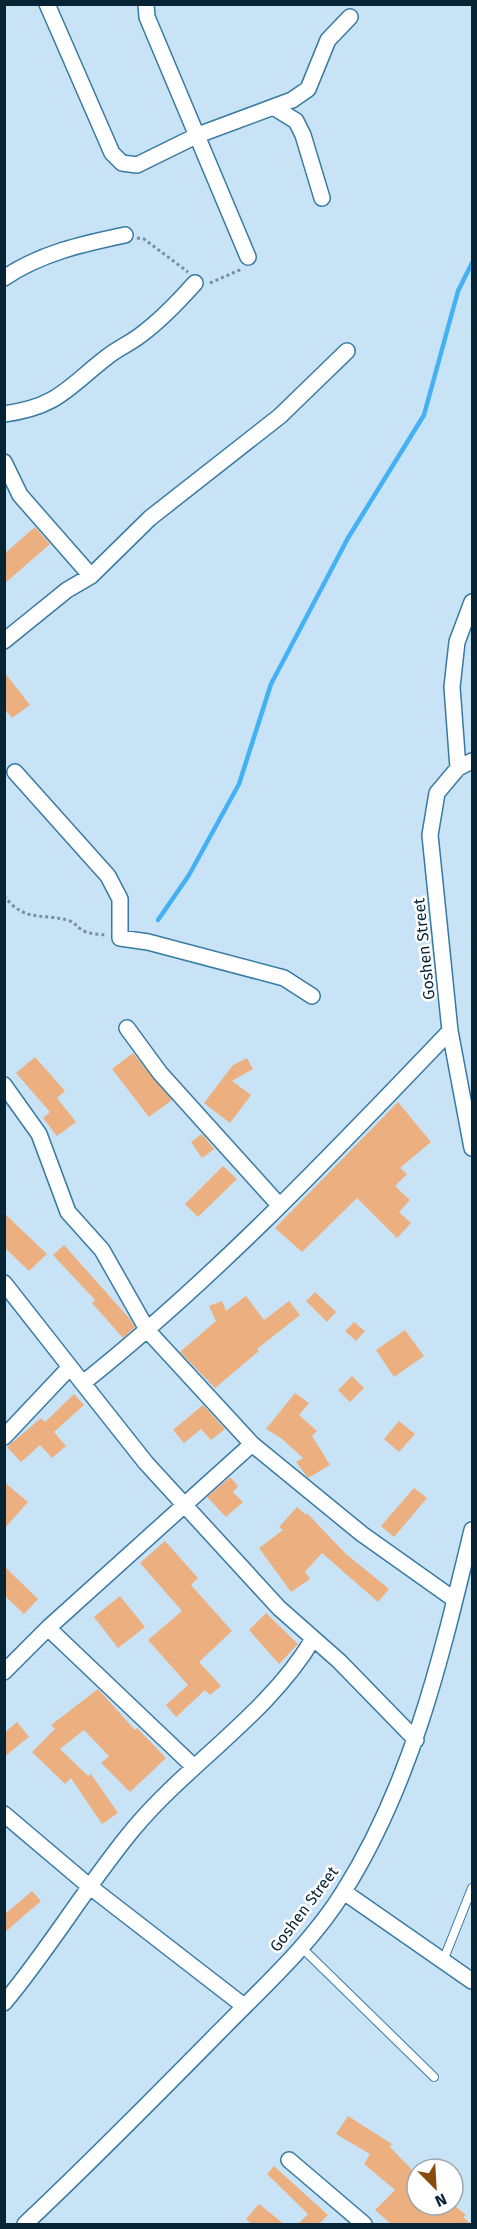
<svg xmlns="http://www.w3.org/2000/svg" width="477" height="2229" font-family="'Fira Sans',sans-serif">
  <style>
    .lines { fill: none; stroke-linecap: round; stroke-linejoin: round }
    .stream { stroke: #43b1f3; stroke-width: 4.5 }
    .building { fill: #ecb080 }
    .lane-casing { stroke: #377aa4; stroke-width: 10 }
    .street-casing { stroke: #377aa4; stroke-width: 18 }
    .path { stroke: #7590a2; stroke-width: 3; stroke-dasharray: 3 3; stroke-linecap: butt }
    .lane { stroke: #fff; stroke-width: 8 }
    .street { stroke: #fff; stroke-width: 15 }
    .labels { text-anchor: middle; dominant-baseline: central; stroke-width: 5; stroke-linejoin: round; paint-order: stroke }
    .street-label { font-size: 16px; fill: #072435; stroke: #fff }
  </style>
  <rect width="100%" height="100%" fill="#c9e3f6"/>
  <g class="lines">
    <path class="stream" d="M 158,920 L 189,875 L 239,784 L 271,684 L 348,538 L 424,415 L 458,291 L 472,263"/>
  </g>
  <path class="building" d="M 35,527 L 50,544 L 4,584 L 4,554 Z
    M 4,672 L 30,705 L 12,718 L 4,708 Z
    M 133,1053 L 172,1100 L 149,1117 L 112,1069 Z
    M 35,1057 L 65,1091 L 57,1098 L 76,1122 L 57,1136 L 43,1118 L 50,1112 L 16,1073 Z
    M 247,1058 L 253,1069 L 232,1081 L 251,1095 L 230,1123 L 204,1103 L 233,1065 Z
    M 398,1102 L 431,1142 L 400,1168 L 407,1174 L 395,1186 L 410,1200 L 399,1212 L 411,1223 L 397,1238 L 357,1198 L 302,1252 L 275,1228 Z
    M 202,1134 L 214,1149 L 202,1158 L 191,1142 Z
    M 223,1166 L 237,1179 L 198,1217 L 185,1204 Z
    M 4,1213 L 47,1254 L 29,1271 L 4,1247 Z
    M 64,1245 L 129,1318 L 135,1327 L 123,1338 L 92,1303 L 95,1300 L 53,1255 Z
    M 315,1292 L 336,1312 L 327,1322 L 306,1301 Z
    M 246,1296 L 264,1320 L 289,1301 L 300,1315 L 257,1349 L 259,1351 L 215,1388 L 180,1352 L 216,1321 L 209,1306 L 222,1301 L 226,1311 Z
    M 354,1322 L 365,1331 L 356,1341 L 345,1331 Z
    M 405,1330 L 424,1356 L 394,1377 L 376,1350 Z
    M 352,1376 L 364,1388 L 350,1402 L 338,1390 Z
    M 295,1393 L 309,1403 L 299,1415 L 317,1431 L 312,1436 L 330,1465 L 308,1478 L 296,1462 L 303,1458 L 281,1438 L 266,1429 Z
    M 74,1394 L 84,1405 L 54,1432 L 66,1446 L 52,1458 L 40,1445 L 21,1462 L 7,1447 L 41,1418 L 45,1422 Z
    M 203,1405 L 225,1429 L 211,1440 L 201,1429 L 184,1443 L 173,1430 Z
    M 399,1421 L 415,1434 L 399,1452 L 384,1439 Z
    M 230,1477 L 238,1486 L 233,1492 L 243,1502 L 226,1517 L 207,1497 Z
    M 4,1482 L 28,1502 L 4,1529 Z
    M 414,1488 L 427,1498 L 394,1537 L 381,1526 Z
    M 297,1507 L 306,1515 L 307,1513 L 345,1553 L 389,1589 L 378,1602 L 322,1553 L 305,1572 L 310,1579 L 291,1592 L 259,1548 L 283,1530 L 279,1527 Z
    M 165,1541 L 198,1578 L 191,1585 L 232,1631 L 199,1662 L 221,1686 L 210,1695 L 205,1690 L 176,1717 L 166,1705 L 188,1685 L 148,1640 L 182,1611 L 140,1563 Z
    M 4,1566 L 38,1599 L 24,1614 L 4,1595 Z
    M 120,1596 L 145,1627 L 118,1648 L 94,1617 Z
    M 266,1613 L 298,1644 L 279,1664 L 249,1630 Z
    M 98,1689 L 135,1730 L 137,1728 L 166,1758 L 130,1792 L 101,1763 L 109,1756 L 84,1730 L 60,1749 L 88,1776 L 91,1774 L 118,1813 L 102,1824 L 71,1778 L 65,1784 L 32,1752 L 55,1729 L 51,1725 Z
    M 17,1722 L 29,1737 L 4,1757 L 4,1733 Z
    M 32,1891 L 41,1901 L 4,1933 L 4,1915 Z
    M 348,2116 L 392,2144 L 390,2147 L 417,2175 L 417,2205 L 454,2205 L 466,2215 L 463,2217 L 471,2224 L 391,2224 L 375,2210 L 395,2190 L 364,2164 L 370,2154 L 336,2134 Z
    M 274,2166 L 328,2215 L 319,2224 L 298,2224 L 308,2214 L 267,2174 Z
    M 259,2204 L 284,2224 L 252,2224 L 246,2219 Z"/>
  <g class="lines">
    <g class="lane-casing">
      <path id="lane" d="M 301,1947 L 434,2077
        M 443,1961 L 472,1888"/>
    </g>
    <g class="street-casing">
      <path id="street" d="M 47,4 L 112,153 L 122,163 L 137,165 L 198,135 L 292,100 L 308,89 L 328,40 L 350,17
        M 146,4 L 147,17 L 248,257
        M 275,108 L 296,121 L 303,135 L 322,198
        M 4,278 C 41,253 82,244 125,235
        M 4,414 C 58,407 68,387 107,357 C 118,348 131,343 142,334 C 162,319 179,301 195,283
        M 4,462 L 20,495 L 91,576
        M 4,641 L 67,590 L 91,576 L 150,518 L 280,416 L 347,351
        M 472,761 L 458,768 L 437,793 L 430,835 L 450,1031 L 472,1148
        M 458,768 L 452,687 L 457,642 L 472,602
        M 15,772 L 108,876 L 120,899 L 120,938 L 148,942 L 284,978 L 312,996
        M 127,1028 L 160,1073 L 279,1205
        M 4,1085 L 39,1134 L 68,1212 L 102,1250 L 148,1331 L 252,1444 L 362,1534 L 455,1600
        M 4,1283 L 70,1367
        M 83,1383 C 216,1277 333,1153 450,1031
        M 4,1437 L 70,1367 L 146,1463 L 279,1608 L 339,1661 L 416,1740
        M 48,1628 L 193,1766
        M 4,1672 L 48,1628 L 252,1444
        M 4,1814 L 89,1886 L 244,2006
        M 344,1892 L 472,1981
        M 4,2003 C 51,1947 88,1883 135,1827 C 190,1762 269,1713 313,1639
        M 289,2160 L 364,2224
        M 25,2224 C 92,2161 156,2096 221,2030 C 264,1986 312,1943 344,1891 C 413,1781 442,1654 472,1530"/>
    </g>
    <path class="path" d="M 137,238 L 144,239 L 188,272
      M 210,283 L 242,269
      M 4,896 C 26,924 44,912 70,921 C 75,923 77,927 82,930 C 88,934 98,934 105,935"/>
    <use href="#lane" class="lane"/>
    <use href="#street" class="street"/>
  </g>
  <g class="labels">
    <g class="street-label">
      <text transform="translate(424 949) rotate(-96)">Goshen Street</text>
      <text transform="translate(304 1909) rotate(-53)">Goshen Street</text>
    </g>
  </g>
  <rect width="477" height="2229" fill="none" stroke="#072435" stroke-width="12"/>
  <g transform="translate(435 2187) rotate(156)"><circle r="28" fill="#ffffff" stroke="#9ca7ae" stroke-width="1.5"/>
  <path d="M0-4.5L10 22L0 15L-10 22Z" fill="#894c0c"/>
  <text y="-9" font-size="16" font-weight="bold" text-anchor="middle" fill="#072435">N</text>
  </g>
</svg>
